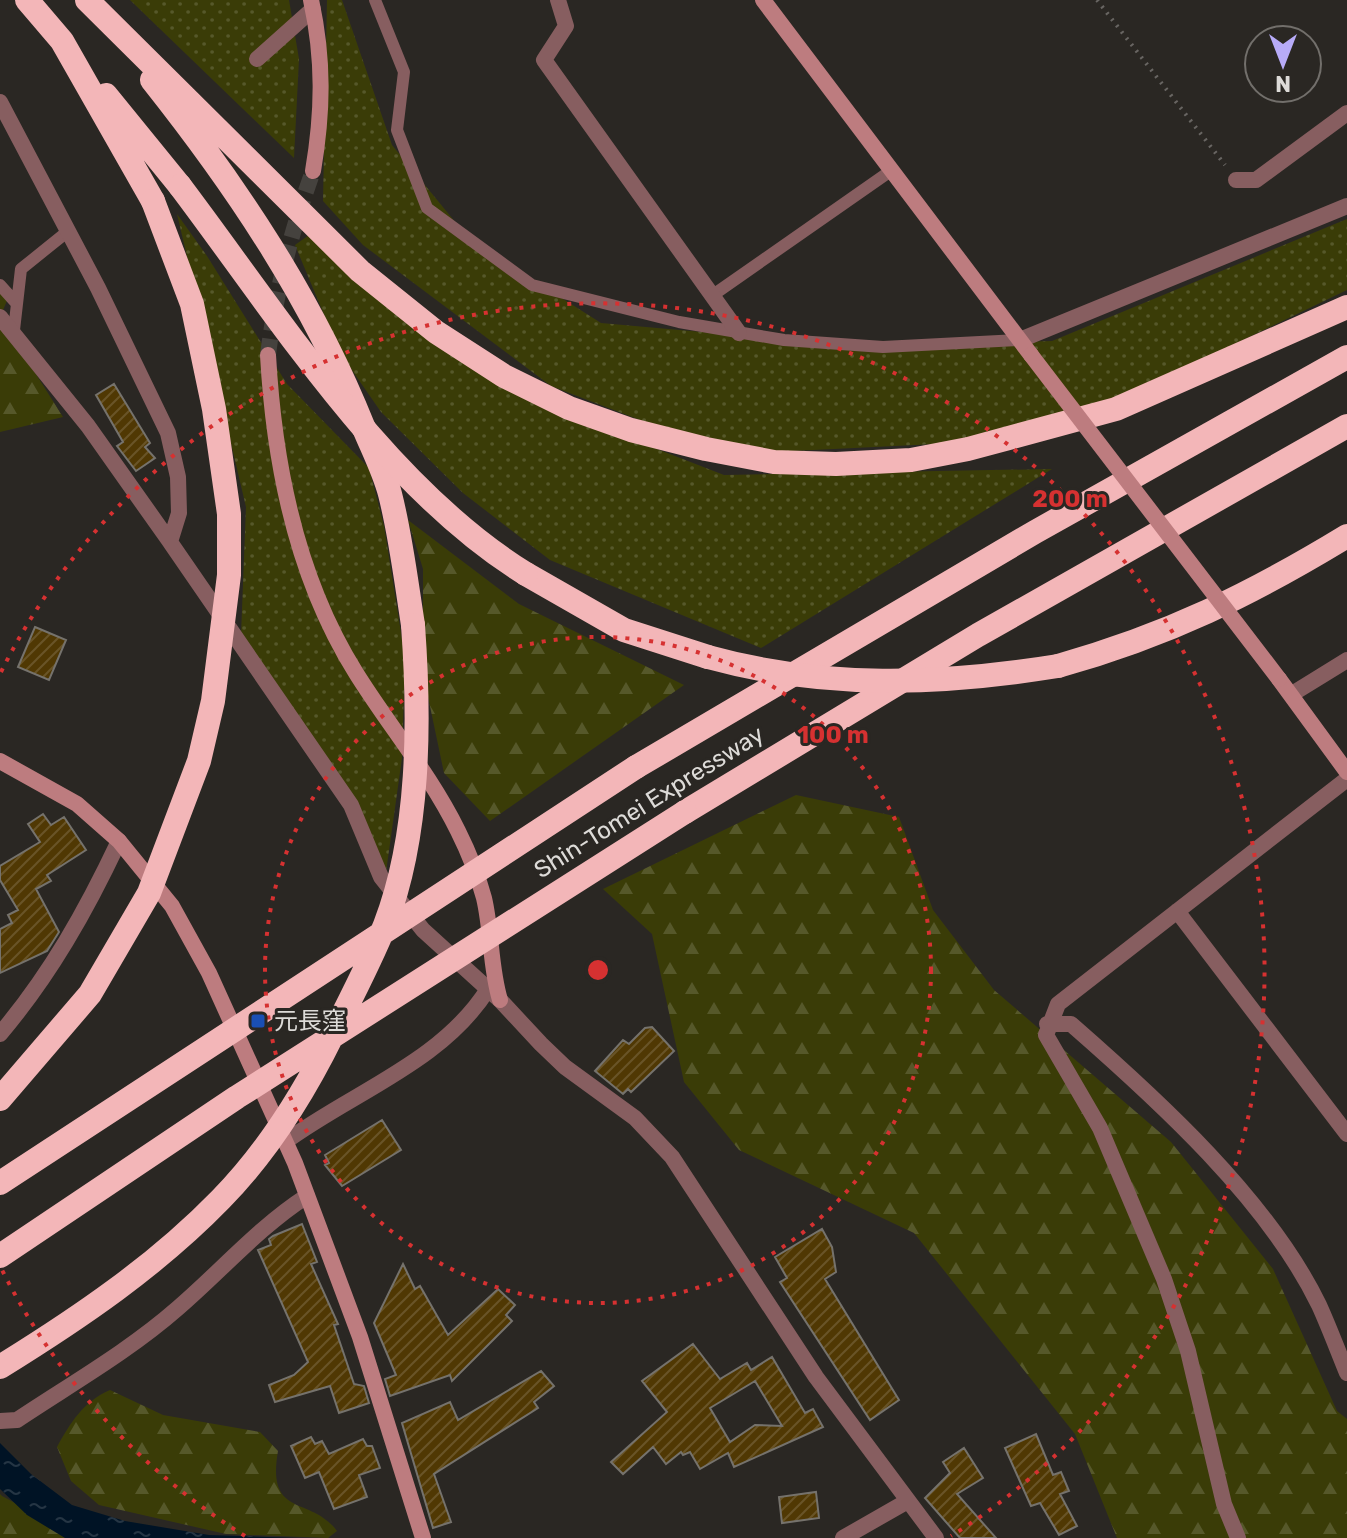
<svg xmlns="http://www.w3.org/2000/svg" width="1347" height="1538" font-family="Rubik,'Noto Sans JP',sans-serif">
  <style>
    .green { fill: url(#green-dots) }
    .forest { fill: url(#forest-firs) }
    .water { fill: url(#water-ripples) }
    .building { fill: url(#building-hatch); stroke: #75726c; stroke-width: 2; fill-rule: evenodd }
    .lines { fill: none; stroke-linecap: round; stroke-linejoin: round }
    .secondary-tunnel { stroke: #45423e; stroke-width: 16; stroke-dasharray: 16 8; stroke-linecap: butt }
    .path { stroke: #686562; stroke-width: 4; stroke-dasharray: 2 6; stroke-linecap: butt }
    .lane { stroke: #875e60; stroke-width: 12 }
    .street { stroke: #875e60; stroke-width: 16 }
    .secondary { stroke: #bd7c7f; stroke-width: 16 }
    .highway { stroke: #f3b6b8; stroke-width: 24 }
    .secondary-bridge { stroke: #bd7c7f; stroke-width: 16 }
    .highway-bridge { stroke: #f3b6b8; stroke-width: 24 }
    .ring { fill: none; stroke: #d63131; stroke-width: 4; stroke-dasharray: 4 8 }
    .transit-dot { fill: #1a4fb4; stroke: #2a2723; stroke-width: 3 }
    .labels { text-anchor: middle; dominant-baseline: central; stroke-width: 6; stroke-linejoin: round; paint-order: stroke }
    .street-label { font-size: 24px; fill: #dddbd8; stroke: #2a2723 }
    .poi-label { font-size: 24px; fill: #dddbd8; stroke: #2a2723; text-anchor: start }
    .centre { fill: #d63131; stroke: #2a2723; stroke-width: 4 }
    .ring-label { font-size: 24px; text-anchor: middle; font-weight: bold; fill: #d63131; stroke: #2a2723; stroke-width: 6; stroke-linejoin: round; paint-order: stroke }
  </style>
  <defs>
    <pattern id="green-dots" width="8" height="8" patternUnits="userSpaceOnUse" patternTransform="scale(2)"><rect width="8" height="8" fill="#3a3c07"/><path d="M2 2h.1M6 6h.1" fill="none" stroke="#56582a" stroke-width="1.8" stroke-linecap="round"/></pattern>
    <pattern id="forest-firs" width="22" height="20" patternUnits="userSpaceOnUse" patternTransform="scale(2)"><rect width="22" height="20" fill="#3a3c07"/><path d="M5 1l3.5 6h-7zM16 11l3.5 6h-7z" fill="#56582a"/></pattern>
    <pattern id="water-ripples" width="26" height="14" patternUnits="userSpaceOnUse" patternTransform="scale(2)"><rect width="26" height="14" fill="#001325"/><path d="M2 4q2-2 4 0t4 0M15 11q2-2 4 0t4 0" fill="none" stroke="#253544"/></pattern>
    <pattern id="building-hatch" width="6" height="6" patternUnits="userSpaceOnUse" patternTransform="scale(2)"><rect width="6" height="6" fill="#503803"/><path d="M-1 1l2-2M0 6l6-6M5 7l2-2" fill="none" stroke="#695427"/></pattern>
  </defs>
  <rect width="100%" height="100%" fill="#2a2723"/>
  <path class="green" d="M 130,0 L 289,0 L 299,59 L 294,158 Z
    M 327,0 L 342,0 L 392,145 L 470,240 L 601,323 L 859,346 L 1052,341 L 1347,219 L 1347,290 L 1102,408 L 936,444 L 729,454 L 551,386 L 363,245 L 323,201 Z
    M 177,214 L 207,256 L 287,384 L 369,468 L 384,526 L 405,658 L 402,758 L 386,872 L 241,635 L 246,507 Z
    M 309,235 L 433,343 L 608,430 L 724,475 L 1052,469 L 761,648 L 550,560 L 463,493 L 381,412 L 340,353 L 295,245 Z"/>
  <path class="forest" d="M 0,285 L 9,296 L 0,317 L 63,417 L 0,432 Z
    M 408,520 L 519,604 L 684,685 L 490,821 L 444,773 L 423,673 L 423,569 Z
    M 796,795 L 899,817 L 933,910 L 994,990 L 1171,1142 L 1273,1269 L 1337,1411 L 1347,1419 L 1347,1538 L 1117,1538 L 1075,1434 L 914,1233 L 739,1150 L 684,1082 L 652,934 L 603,889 Z
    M 110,1390 L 163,1415 L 260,1432 L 278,1451 C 266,1519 311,1495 337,1531 L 328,1538 L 226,1534 L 99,1505 L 71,1481 L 57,1447 C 71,1422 83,1402 110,1390 Z
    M 0,1494 L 2,1496 L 80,1538 L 0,1538 Z"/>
  <path class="water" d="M 0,1443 L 31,1474 L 72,1505 L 125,1521 L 209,1535 L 298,1538 L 65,1538 L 27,1515 L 0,1489 Z"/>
  <path class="building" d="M 114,384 L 150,443 L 145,447 L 155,458 L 136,471 L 117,446 L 123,442 L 96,395 Z
    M 35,627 L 66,640 L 49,680 L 18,667 Z
    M 43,814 L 51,825 L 64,817 L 86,850 L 47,875 L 51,881 L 36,889 L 59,932 L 47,951 L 0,973 L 0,929 L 12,923 L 8,915 L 18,910 L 0,880 L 0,866 L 40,842 L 28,824 Z
    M 652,1027 L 674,1051 L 631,1092 L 628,1089 L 623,1094 L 595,1071 L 623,1040 L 629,1044 L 645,1028 Z
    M 382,1120 L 401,1150 L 342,1186 L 325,1165 L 329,1163 L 325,1155 Z
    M 302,1224 L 317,1262 L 311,1264 L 338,1324 L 334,1325 L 354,1384 L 364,1386 L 369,1403 L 339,1413 L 330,1386 L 275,1402 L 269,1385 L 294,1375 L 308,1362 L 258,1250 L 271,1245 L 269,1239 L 273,1236 Z
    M 822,1229 L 832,1247 L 836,1272 L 825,1279 L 899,1400 L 870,1420 L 780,1282 L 787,1278 L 775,1257 Z
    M 403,1264 L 415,1289 L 420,1286 L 448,1335 L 498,1289 L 515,1305 L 506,1315 L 512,1321 L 452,1381 L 450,1375 L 390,1396 L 385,1379 L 396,1375 L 374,1323 Z
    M 693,1344 L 720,1379 L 747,1363 L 751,1370 L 772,1357 L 805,1413 L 813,1409 L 823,1427 L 734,1467 L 728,1453 L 700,1469 L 690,1452 L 683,1455 L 681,1452 L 666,1464 L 653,1447 L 623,1474 L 611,1462 L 667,1412 L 642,1381 ZM 755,1381 L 782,1426 L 755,1425 L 730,1442 L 710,1408 Z
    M 541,1371 L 554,1386 L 534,1402 L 538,1408 L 434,1474 L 451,1522 L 433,1528 L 402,1423 L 450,1402 L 458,1420 Z
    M 1036,1434 L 1053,1475 L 1061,1472 L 1069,1491 L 1060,1494 L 1077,1526 L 1059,1535 L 1040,1503 L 1031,1506 L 1005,1448 Z
    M 311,1437 L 315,1444 L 322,1441 L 329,1454 L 363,1439 L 367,1446 L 372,1446 L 380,1468 L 359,1475 L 367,1497 L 334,1509 L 319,1472 L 305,1478 L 291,1446 Z
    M 964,1448 L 983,1478 L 957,1494 L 996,1538 L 960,1538 L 925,1498 L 950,1473 L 943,1462 Z
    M 816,1492 L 819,1518 L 782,1523 L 779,1497 Z"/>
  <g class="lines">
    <path class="secondary-tunnel" d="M 268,355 C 276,290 291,232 313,171"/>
    <path class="path" d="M 1097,0 L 1225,165"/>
    <path class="lane" d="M 375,0 L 404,72 L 397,130 L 427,208 L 532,285 L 679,322 L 784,340 L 883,347 L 1020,340
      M 0,285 L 17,304
      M 713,295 L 892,170
      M 14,330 L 21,269 L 67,232"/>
    <path class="street" d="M 558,0 L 566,26 L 544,60 L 739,333
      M 257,59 L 313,9
      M 0,102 L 98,288 L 168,433 L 178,477 L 179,513 L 170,542 L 351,805 L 381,877 L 423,930 L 500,1000 L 541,1044 L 565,1067 L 635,1118 L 672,1157 L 816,1377 L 936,1538
      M 1236,180 L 1256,180 L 1347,113
      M 0,317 L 88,426 L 170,542
      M 1020,340 L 1347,206
      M 1292,694 L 1347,660
      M 1177,911 L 1347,1134
      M 1047,1024 L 1071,1024 C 1158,1100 1268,1200 1319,1305 C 1329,1327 1338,1351 1347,1373
      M 0,1034 C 50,975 86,911 119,841
      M 285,1142 C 353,1092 442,1062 488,989
      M 0,1421 L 17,1420 C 71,1384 129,1351 178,1308 C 221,1271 259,1227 307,1196
      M 843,1538 L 906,1502
      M 1238,1538 L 1224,1504 L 1188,1351 L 1164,1279 L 1100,1128 L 1046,1035 L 1058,1004 L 1347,779"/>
    <path class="secondary" d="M 311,0 C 324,59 323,112 313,171
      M 763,0 L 1031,355
      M 268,355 C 274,464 297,579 356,673 C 389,726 430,774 458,831 C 468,851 478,876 484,898 C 492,932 490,967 500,1000
      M 1279,679 L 1347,772
      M 0,761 L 77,804 L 119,841 L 172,906 L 209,973 L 295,1163 L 360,1337 L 423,1538"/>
    <path class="highway" d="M 27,0 L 62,41 L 153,201
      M 87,0 L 360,271 L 436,332 L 504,376 L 569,408 L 631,430 L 706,449 L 774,462 L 836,464 L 911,460 L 968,449 L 1116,409 L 1347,307
      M 152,80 C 237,187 312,299 363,426 C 372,448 384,471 390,494 C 401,537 406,581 413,625
      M 106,95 L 180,186
      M 526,574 L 624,630 L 708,657
      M 1058,666 C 1168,635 1250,595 1347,536
      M 636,767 L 1035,532 L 1347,357
      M 685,812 L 978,635 L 1347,426"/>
    <path class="secondary-bridge" d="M 1031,355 L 1279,679"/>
    <path class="highway-bridge" d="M 180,186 C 279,317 385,487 526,574
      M 708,657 C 824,689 940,685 1058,666
      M 0,1099 L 90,994 L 149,893 L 199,761 L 213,701 L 229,575 L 229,514 L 214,409 L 192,304 L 153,201
      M 0,1183 L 636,767
      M 0,1256 L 237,1097 L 685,812
      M 0,1367 C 79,1318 156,1266 221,1199 C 267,1152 304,1093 333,1034 C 351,998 370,962 385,925 C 420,834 420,721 413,625"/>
  </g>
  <g class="ring">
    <circle cx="598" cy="970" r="333"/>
    <path d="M245 1536A667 667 0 0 1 1 1268M1 672A667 667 0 1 1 951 1536"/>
  </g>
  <rect class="transit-dot" x="250" y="1013" width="16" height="16" rx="4"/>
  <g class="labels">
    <g class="street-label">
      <text transform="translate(649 802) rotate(-32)">Shin-Tomei Expressway</text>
    </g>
    <g class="poi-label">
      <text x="274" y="1021">元長窪</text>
    </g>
  </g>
  <circle cx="598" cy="970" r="12" class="centre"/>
  <g class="ring-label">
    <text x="1070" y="507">200 m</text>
    <text x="833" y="743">100 m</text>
  </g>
  <g transform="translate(1283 64) rotate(180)"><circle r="38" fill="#2a2723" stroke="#726f6b" stroke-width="2"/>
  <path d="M0-6L14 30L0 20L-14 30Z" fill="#b7abf8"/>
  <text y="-12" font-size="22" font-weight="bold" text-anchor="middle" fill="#dddbd8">N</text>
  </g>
</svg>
